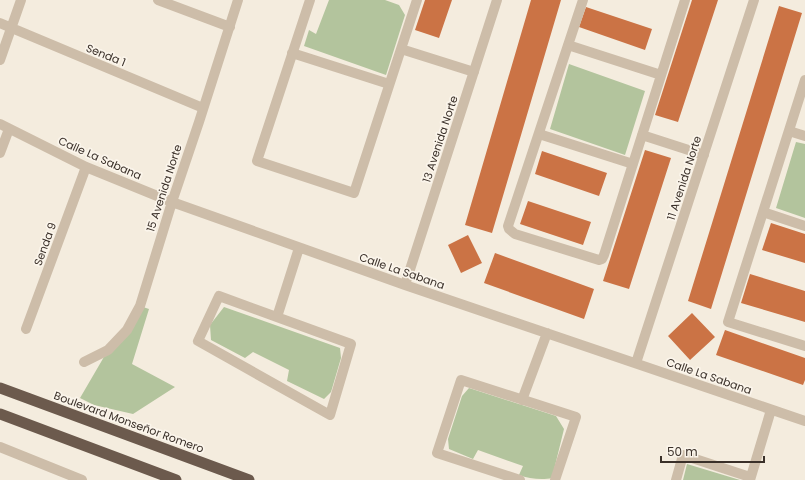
<svg xmlns="http://www.w3.org/2000/svg" width="805" height="480" font-family="Poppins,sans-serif">
  <style>
    .green { fill: #b3c49d }
    .building { fill: #cb7345 }
    .lines { fill: none; stroke-linecap: round; stroke-linejoin: round }
    .minor { stroke: #cdbda9; stroke-width: 10 }
    .tertiary { stroke: #cdbda9; stroke-width: 10 }
    .trunk { stroke: #6c5a4d; stroke-width: 11 }
    .labels { text-anchor: middle; dominant-baseline: central; stroke-width: 3.5; stroke-linejoin: round; paint-order: stroke }
    .street-label { font-size: 11px; fill: #3a3029; stroke: #fbf5eb }
  </style>
  <rect width="100%" height="100%" fill="#f4ecde"/>
  <path class="green" d="M 329,0 L 385,0 L 399,5 L 405,15 L 386,75 L 304,46 L 309,30 L 316,34 Z
    M 569,64 L 645,91 L 625,155 L 550,129 Z
    M 796,142 L 805,144 L 805,218 L 776,208 Z
    M 140,306 L 149,309 L 132,364 L 175,387 L 133,414 L 94,405 L 80,398 L 108,350 Z
    M 224,307 L 340,348 L 341,358 L 331,392 L 324,399 L 287,381 L 289,370 L 253,352 L 245,358 L 211,340 L 210,325 Z
    M 469,388 L 556,416 L 564,429 L 552,478 C 543,480 529,479 519,475 L 523,466 L 478,450 L 473,459 L 449,449 L 448,439 L 462,396 Z
    M 687,464 L 740,480 L 683,480 Z"/>
  <path class="building" d="M 425,0 L 452,0 L 439,38 L 415,30 Z
    M 531,0 L 561,0 L 492,233 L 465,225 Z
    M 692,0 L 718,0 L 678,122 L 655,115 Z
    M 779,6 L 802,13 L 711,309 L 688,301 Z
    M 586,7 L 652,29 L 645,50 L 579,27 Z
    M 645,150 L 671,158 L 629,289 L 603,281 Z
    M 542,151 L 607,173 L 599,196 L 535,174 Z
    M 528,201 L 591,222 L 583,245 L 520,224 Z
    M 771,223 L 805,234 L 805,263 L 762,250 Z
    M 468,235 L 482,263 L 461,273 L 448,245 Z
    M 495,253 L 594,289 L 584,319 L 484,283 Z
    M 750,274 L 805,291 L 805,322 L 741,303 Z
    M 692,313 L 715,337 L 690,360 L 668,336 Z
    M 725,330 L 805,358 L 805,380 L 803,385 L 716,355 Z"/>
  <g class="lines">
    <path class="minor" d="M 158,0 L 230,27
      M 310,0 L 257,161 L 354,193 L 417,0
      M 583,0 L 508,226 L 509,229 L 515,234 L 599,260 L 602,259 L 604,255 L 685,0
      M 0,23 L 203,108
      M 568,45 L 661,75
      M 401,49 L 474,72
      M 292,53 L 389,84
      M 0,60 L 21,0
      M 805,80 L 728,322 L 805,346
      M 0,124 L 86,167 L 172,202 L 405,285 L 805,421
      M 789,131 L 805,136
      M 539,134 L 633,164
      M 642,135 L 704,155
      M 0,153 L 9,129
      M 763,212 L 805,226
      M 405,285 L 497,0
      M 219,296 L 351,344 L 330,415 L 198,341 Z
      M 277,317 L 299,248
      M 26,329 L 86,167
      M 84,362 L 108,350 L 127,330 L 140,306 L 172,202 L 199,122 L 238,0
      M 636,363 L 754,0
      M 522,400 L 547,333
      M 520,480 L 437,453 L 461,380 L 576,417 L 555,480
      M 676,480 L 683,455 L 750,477
      M 750,480 L 771,410"/>
    <path class="tertiary" d="M 0,447 L 82,480"/>
    <path class="trunk" d="M 0,388 L 249,480
      M 0,414 L 176,480"/>
  </g>
  <g class="labels">
    <g class="street-label">
      <text transform="translate(106 55) rotate(22)">Senda 1</text>
      <text transform="translate(440 139) rotate(-72)">13 Avenida Norte</text>
      <text transform="translate(100 158) rotate(24)">Calle La Sabana</text>
      <text transform="translate(684 178) rotate(-72)">11 Avenida Norte</text>
      <text transform="translate(164 188) rotate(-72)">15 Avenida Norte</text>
      <text transform="translate(45 244) rotate(-70)">Senda 9</text>
      <text transform="translate(402 271) rotate(19)">Calle La Sabana</text>
      <text transform="translate(709 376) rotate(19)">Calle La Sabana</text>
      <text transform="translate(129 422) rotate(20)">Boulevard Monseñor Romero</text>
    </g>
  </g>
  <path d="M661 456v6h103v-6" fill="none" stroke="#3a3029" stroke-width="2"/>
  <text x="667" y="456" font-size="12" fill="#3a3029" stroke="#fbf5eb" stroke-width="3" paint-order="stroke">50 m</text>
</svg>
